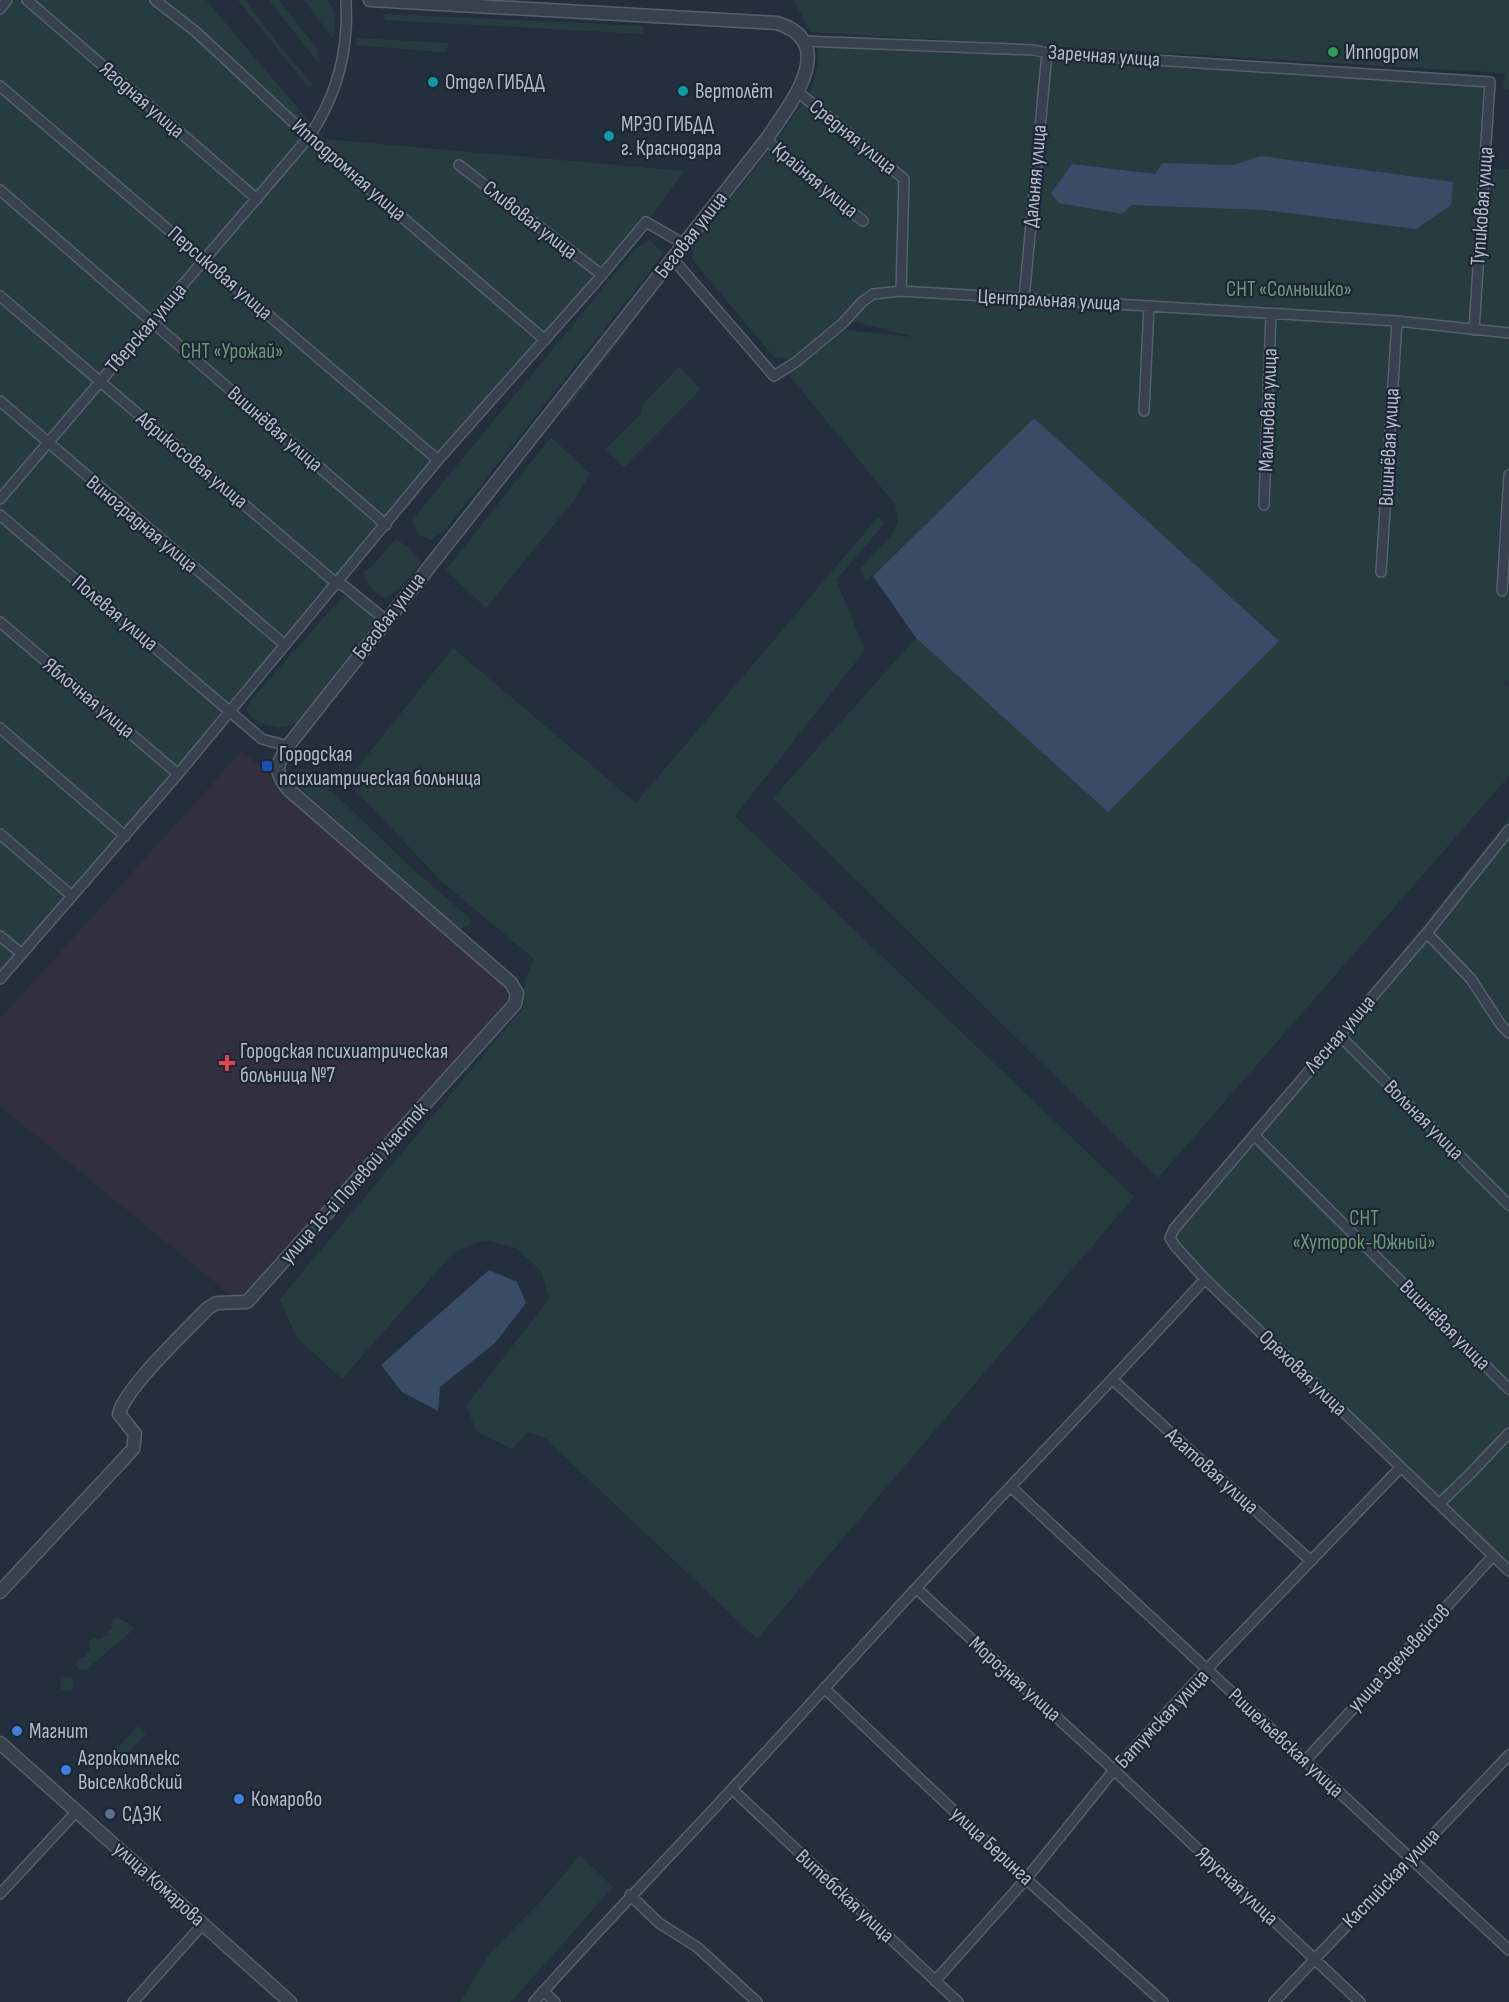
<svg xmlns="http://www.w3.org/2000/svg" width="1509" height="2002" font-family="'Sofia Sans Condensed',sans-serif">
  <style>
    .medical { fill: #32303f }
    .green { fill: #263c3f }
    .water { fill: #394c67 }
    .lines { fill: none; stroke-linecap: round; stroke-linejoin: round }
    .minor-casing { stroke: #565f6c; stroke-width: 12 }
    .tertiary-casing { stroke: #565f6c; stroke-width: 15 }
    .minor { stroke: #38414e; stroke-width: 9 }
    .tertiary { stroke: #38414e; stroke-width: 12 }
    .leisure-dot { fill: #2e9e5b; stroke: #1d2633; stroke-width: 2 }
    .culture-dot { fill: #0f9aa8; stroke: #1d2633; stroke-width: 2 }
    .transit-dot { fill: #1a4fb4; stroke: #1d2633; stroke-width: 2 }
    .health-dot { fill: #e0444e; stroke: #1d2633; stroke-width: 2 }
    .shop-dot { fill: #3f7fe0; stroke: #1d2633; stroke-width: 2 }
    .service-dot { fill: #5c6f8a; stroke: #1d2633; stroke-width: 2 }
    .labels { text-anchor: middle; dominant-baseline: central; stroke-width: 4.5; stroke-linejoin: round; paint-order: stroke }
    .poi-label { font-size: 21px; fill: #b4bcc9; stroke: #1d2633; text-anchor: start }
    .street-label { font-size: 21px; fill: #b4bcc9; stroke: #1d2633 }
    .park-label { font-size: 21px; fill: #6b9a76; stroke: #1d2633 }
  </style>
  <rect width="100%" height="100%" fill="#242f3e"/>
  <path class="medical" d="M 242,751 L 510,990 L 511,997 L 251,1294 L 233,1297 L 0,1106 L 0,1019 Z"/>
  <path class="green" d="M 2,0 L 206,0 L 324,139 L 684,171 L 647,222 L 0,981 L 0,2 Z
    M 238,0 L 245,0 L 276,41 L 312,84 L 309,88 Z
    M 269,0 L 279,0 L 317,49 L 319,61 L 316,60 Z
    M 304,0 L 327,0 C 336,9 338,27 333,39 Z
    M 794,0 L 1509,0 L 1509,90 L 1503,88 L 1505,73 L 810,32 Z
    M 384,14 L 643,26 L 643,34 L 385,20 Z
    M 357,38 L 448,43 L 447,52 L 438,52 L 356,45 Z
    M 818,43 L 1031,52 L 1493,80 L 1489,168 L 1509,169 L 1509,683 L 1502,681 L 1509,688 L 1509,776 L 1158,1178 L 773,798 L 916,638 L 1108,811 L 1034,419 L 866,582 L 860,568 L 890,537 L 898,523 L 895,504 L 788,374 L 845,330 L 914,337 L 840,318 L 792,359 L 774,357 L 692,259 L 693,246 L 774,144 L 810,93 L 818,65 Z
    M 649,240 L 663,252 L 658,261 L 445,530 L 431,540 L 419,535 L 412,520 L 636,248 Z
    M 624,326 L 629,329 L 563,414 L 570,395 Z
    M 679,367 L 701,389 L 624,467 L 606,449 L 640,415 L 642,405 Z
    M 551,437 L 590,474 L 575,499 L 486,608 L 446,570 Z
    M 878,517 L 885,523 L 836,580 L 865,650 L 735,816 L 1134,1197 L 757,1639 L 545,1438 L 528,1432 L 512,1449 L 477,1432 L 466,1406 L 549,1299 L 541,1271 L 516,1248 L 484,1240 L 453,1253 L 342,1379 L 297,1338 L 280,1299 L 523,1008 L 525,980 L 534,959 L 441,881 L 347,781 L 453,648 L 636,803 Z
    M 396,539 L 410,549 L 421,563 L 399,589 L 385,599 C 374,592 367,585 363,573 L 375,563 Z
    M 344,595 C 358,600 367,610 375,622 L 298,722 L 284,728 L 259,723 L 246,711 L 253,697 Z
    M 300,769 L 310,770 L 416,872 L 472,920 L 469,925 L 460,929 L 301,789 L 296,774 Z
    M 1509,819 L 1509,1571 L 1205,1279 L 1171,1237 Z
    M 117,1617 L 128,1623 L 134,1629 L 87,1669 L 79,1670 L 75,1664 L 82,1657 L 86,1657 L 86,1653 L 90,1649 L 89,1642 L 93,1638 L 100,1639 L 104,1636 L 109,1636 L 108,1631 L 112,1628 L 111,1621 Z
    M60 1684a7 7 0 1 1 14 0a7 7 0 1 1-14 0Z
    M 138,1726 L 146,1734 L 117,1764 L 109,1756 Z
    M 580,1855 L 613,1887 L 511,2002 L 460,2002 L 490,1953 L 545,1897 Z"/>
  <path class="water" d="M 1260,156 L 1453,182 L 1451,205 L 1416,229 L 1264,210 L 1131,205 L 1122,214 L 1059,203 L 1051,193 L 1072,164 L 1155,174 L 1163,163 L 1234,165 Z
    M 1034,418 L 1279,641 L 1108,812 L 916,638 L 873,576 Z
    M 489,1270 L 517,1282 L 526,1303 L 495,1343 L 440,1387 L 438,1411 L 402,1392 L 381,1365 Z"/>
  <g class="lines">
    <g class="minor-casing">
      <path id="minor" d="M 27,0 L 257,199
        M 155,0 L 195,31 L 309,137 L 545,340
        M 0,9 L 7,0
        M 803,41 L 1034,50 L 1047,53 L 1490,82 L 1474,330
        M 0,86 L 438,460
        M 798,92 L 904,179 L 901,291
        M 766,140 L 863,221
        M 459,165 L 602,275
        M 0,190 L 386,525
        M 673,259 L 774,376 L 796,362 L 843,323 L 862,302 L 873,294 L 901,291 L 1397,321 L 1509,333
        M 0,296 L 336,583 L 344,586 L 387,621
        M 1024,299 L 1047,53
        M 0,401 L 285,645
        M 1144,411 L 1149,306
        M 0,499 L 309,137 C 332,103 344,68 346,28 C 347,19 346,9 346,0
        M 1264,505 L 1271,314
        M 0,515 L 262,739 L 288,746
        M 1381,572 L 1397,321
        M 1502,591 L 1509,475
        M 0,622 L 178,774
        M 0,728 L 125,836
        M 1509,830 L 1427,933 L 1174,1229 L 1170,1238 L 1175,1246 L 1205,1279 L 1509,1571
        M 0,834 L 72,896
        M 1427,933 L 1471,979 L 1501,1025 L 1509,1033
        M 0,936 L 22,954
        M 0,979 L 178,774 L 438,460 L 595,283 L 646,222 L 684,244
        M 1339,1035 L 1509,1205
        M 1254,1135 L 1509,1389
        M 1113,1380 L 1311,1561
        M 1011,1487 L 1509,1950
        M 1439,1504 L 1470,1474 L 1509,1433
        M 917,1589 L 1114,1770 L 1360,2002
        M 824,1688 L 1026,1879 L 1163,2002
        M 1305,1761 L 1493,1556
        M 732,1789 L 958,2002
        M 0,1894 L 77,1811
        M 630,1895 L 659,1923 L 697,1947 L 757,2002
        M 935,1981 L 1026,1879 L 1114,1770 L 1207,1669 L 1401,1467
        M 543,1991 L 555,2002
        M 133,2002 L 203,1924
        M 534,2002 C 598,1929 667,1860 733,1788 C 821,1693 907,1597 995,1503 C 1065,1429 1136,1355 1205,1279
        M 1274,2002 L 1509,1755"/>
    </g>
    <g class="tertiary-casing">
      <path id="tertiary" d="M 0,1592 L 133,1449 L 135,1434 L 119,1414 C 125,1388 187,1330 208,1308 L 217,1303 L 247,1302 L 515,1004 L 517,993 L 511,983 L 288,789 C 273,770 277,765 288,746 L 766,140 C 787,108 842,43 777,23 L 370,0
        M 0,1743 L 290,2002"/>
    </g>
    <use href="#minor" class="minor"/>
    <use href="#tertiary" class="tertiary"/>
  </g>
  <circle class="leisure-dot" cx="1333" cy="52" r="6"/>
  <g class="culture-dot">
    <circle cx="433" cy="82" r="6"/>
    <circle cx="683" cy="91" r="6"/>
    <circle cx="609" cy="136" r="6"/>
  </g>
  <rect class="transit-dot" x="261" y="760" width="12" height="12" rx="3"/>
  <path class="health-dot" d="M224 1054h6v6h6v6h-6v6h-6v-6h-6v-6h6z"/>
  <g class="shop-dot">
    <circle cx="17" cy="1731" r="6"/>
    <circle cx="66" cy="1770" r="6"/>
    <circle cx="239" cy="1799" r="6"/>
  </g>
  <circle class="service-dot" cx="110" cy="1814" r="6"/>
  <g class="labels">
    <g class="poi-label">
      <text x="1345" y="52">Ипподром</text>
      <text x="445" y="82">Отдел ГИБДД</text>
      <text x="695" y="91">Вертолёт</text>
      <text x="621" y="124">МРЭО ГИБДД<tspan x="621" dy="24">г. Краснодара</tspan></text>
      <text x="279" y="754">Городская<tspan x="279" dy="24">психиатрическая больница</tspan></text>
      <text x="240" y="1051">Городская психиатрическая<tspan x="240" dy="24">больница №7</tspan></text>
      <text x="29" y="1731">Магнит</text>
      <text x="78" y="1758">Агрокомплекс<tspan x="78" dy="24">Выселковский</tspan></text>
      <text x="251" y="1799">Комарово</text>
      <text x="122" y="1814">СДЭК</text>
    </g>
    <g class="street-label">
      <text transform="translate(1104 56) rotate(4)">Заречная улица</text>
      <text transform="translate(142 100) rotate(41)">Ягодная улица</text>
      <text transform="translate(853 137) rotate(39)">Средняя улица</text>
      <text transform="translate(349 170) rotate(41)">Ипподромная улица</text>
      <text transform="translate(1035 176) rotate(-85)">Дальняя улица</text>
      <text transform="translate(815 180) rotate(40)">Крайняя улица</text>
      <text transform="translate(1482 206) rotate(-86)">Тупиковая улица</text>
      <text transform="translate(530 220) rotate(38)">Сливовая улица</text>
      <text transform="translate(691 235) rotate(-52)">Беговая улица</text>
      <text transform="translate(220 273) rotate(41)">Персиковая улица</text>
      <text transform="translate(1049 300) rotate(3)">Центральная улица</text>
      <text transform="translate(146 328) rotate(-49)">Тверская улица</text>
      <text transform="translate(1268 410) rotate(-88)">Малиновая улица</text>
      <text transform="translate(275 429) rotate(41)">Вишнёвая улица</text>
      <text transform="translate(1389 447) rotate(-87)">Вишнёвая улица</text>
      <text transform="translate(192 460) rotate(40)">Абрикосовая улица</text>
      <text transform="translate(142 524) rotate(40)">Виноградная улица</text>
      <text transform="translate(115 613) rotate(40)">Полевая улица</text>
      <text transform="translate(389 616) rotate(-52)">Беговая улица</text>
      <text transform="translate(89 698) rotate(40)">Яблочная улица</text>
      <text transform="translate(1340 1034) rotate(-49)">Лесная улица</text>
      <text transform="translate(1424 1120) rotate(45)">Вольная улица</text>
      <text transform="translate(354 1183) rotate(-48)">улица 16-й Полевой Участок</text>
      <text transform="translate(1445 1325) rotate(45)">Вишнёвая улица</text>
      <text transform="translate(1303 1373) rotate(44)">Ореховая улица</text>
      <text transform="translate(1212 1471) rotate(42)">Агатовая улица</text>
      <text transform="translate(1399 1658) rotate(-47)">улица Эдельвейсов</text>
      <text transform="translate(1015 1679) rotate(42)">Морозная улица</text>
      <text transform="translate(1162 1719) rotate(-47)">Батумская улица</text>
      <text transform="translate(1286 1743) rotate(43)">Ришельевская улица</text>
      <text transform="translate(992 1846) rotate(43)">улица Беринга</text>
      <text transform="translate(1391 1878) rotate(-46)">Каспийская улица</text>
      <text transform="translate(159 1884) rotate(42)">улица Комарова</text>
      <text transform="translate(1237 1886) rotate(43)">Ярусная улица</text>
      <text transform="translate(845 1896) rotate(43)">Витебская улица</text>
    </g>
    <g class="park-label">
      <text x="1289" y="289">СНТ «Солнышко»</text>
      <text x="232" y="351">СНТ «Урожай»</text>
      <text x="1364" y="1218">СНТ<tspan x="1364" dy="24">«Хуторок-Южный»</tspan></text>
    </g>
  </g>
</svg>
